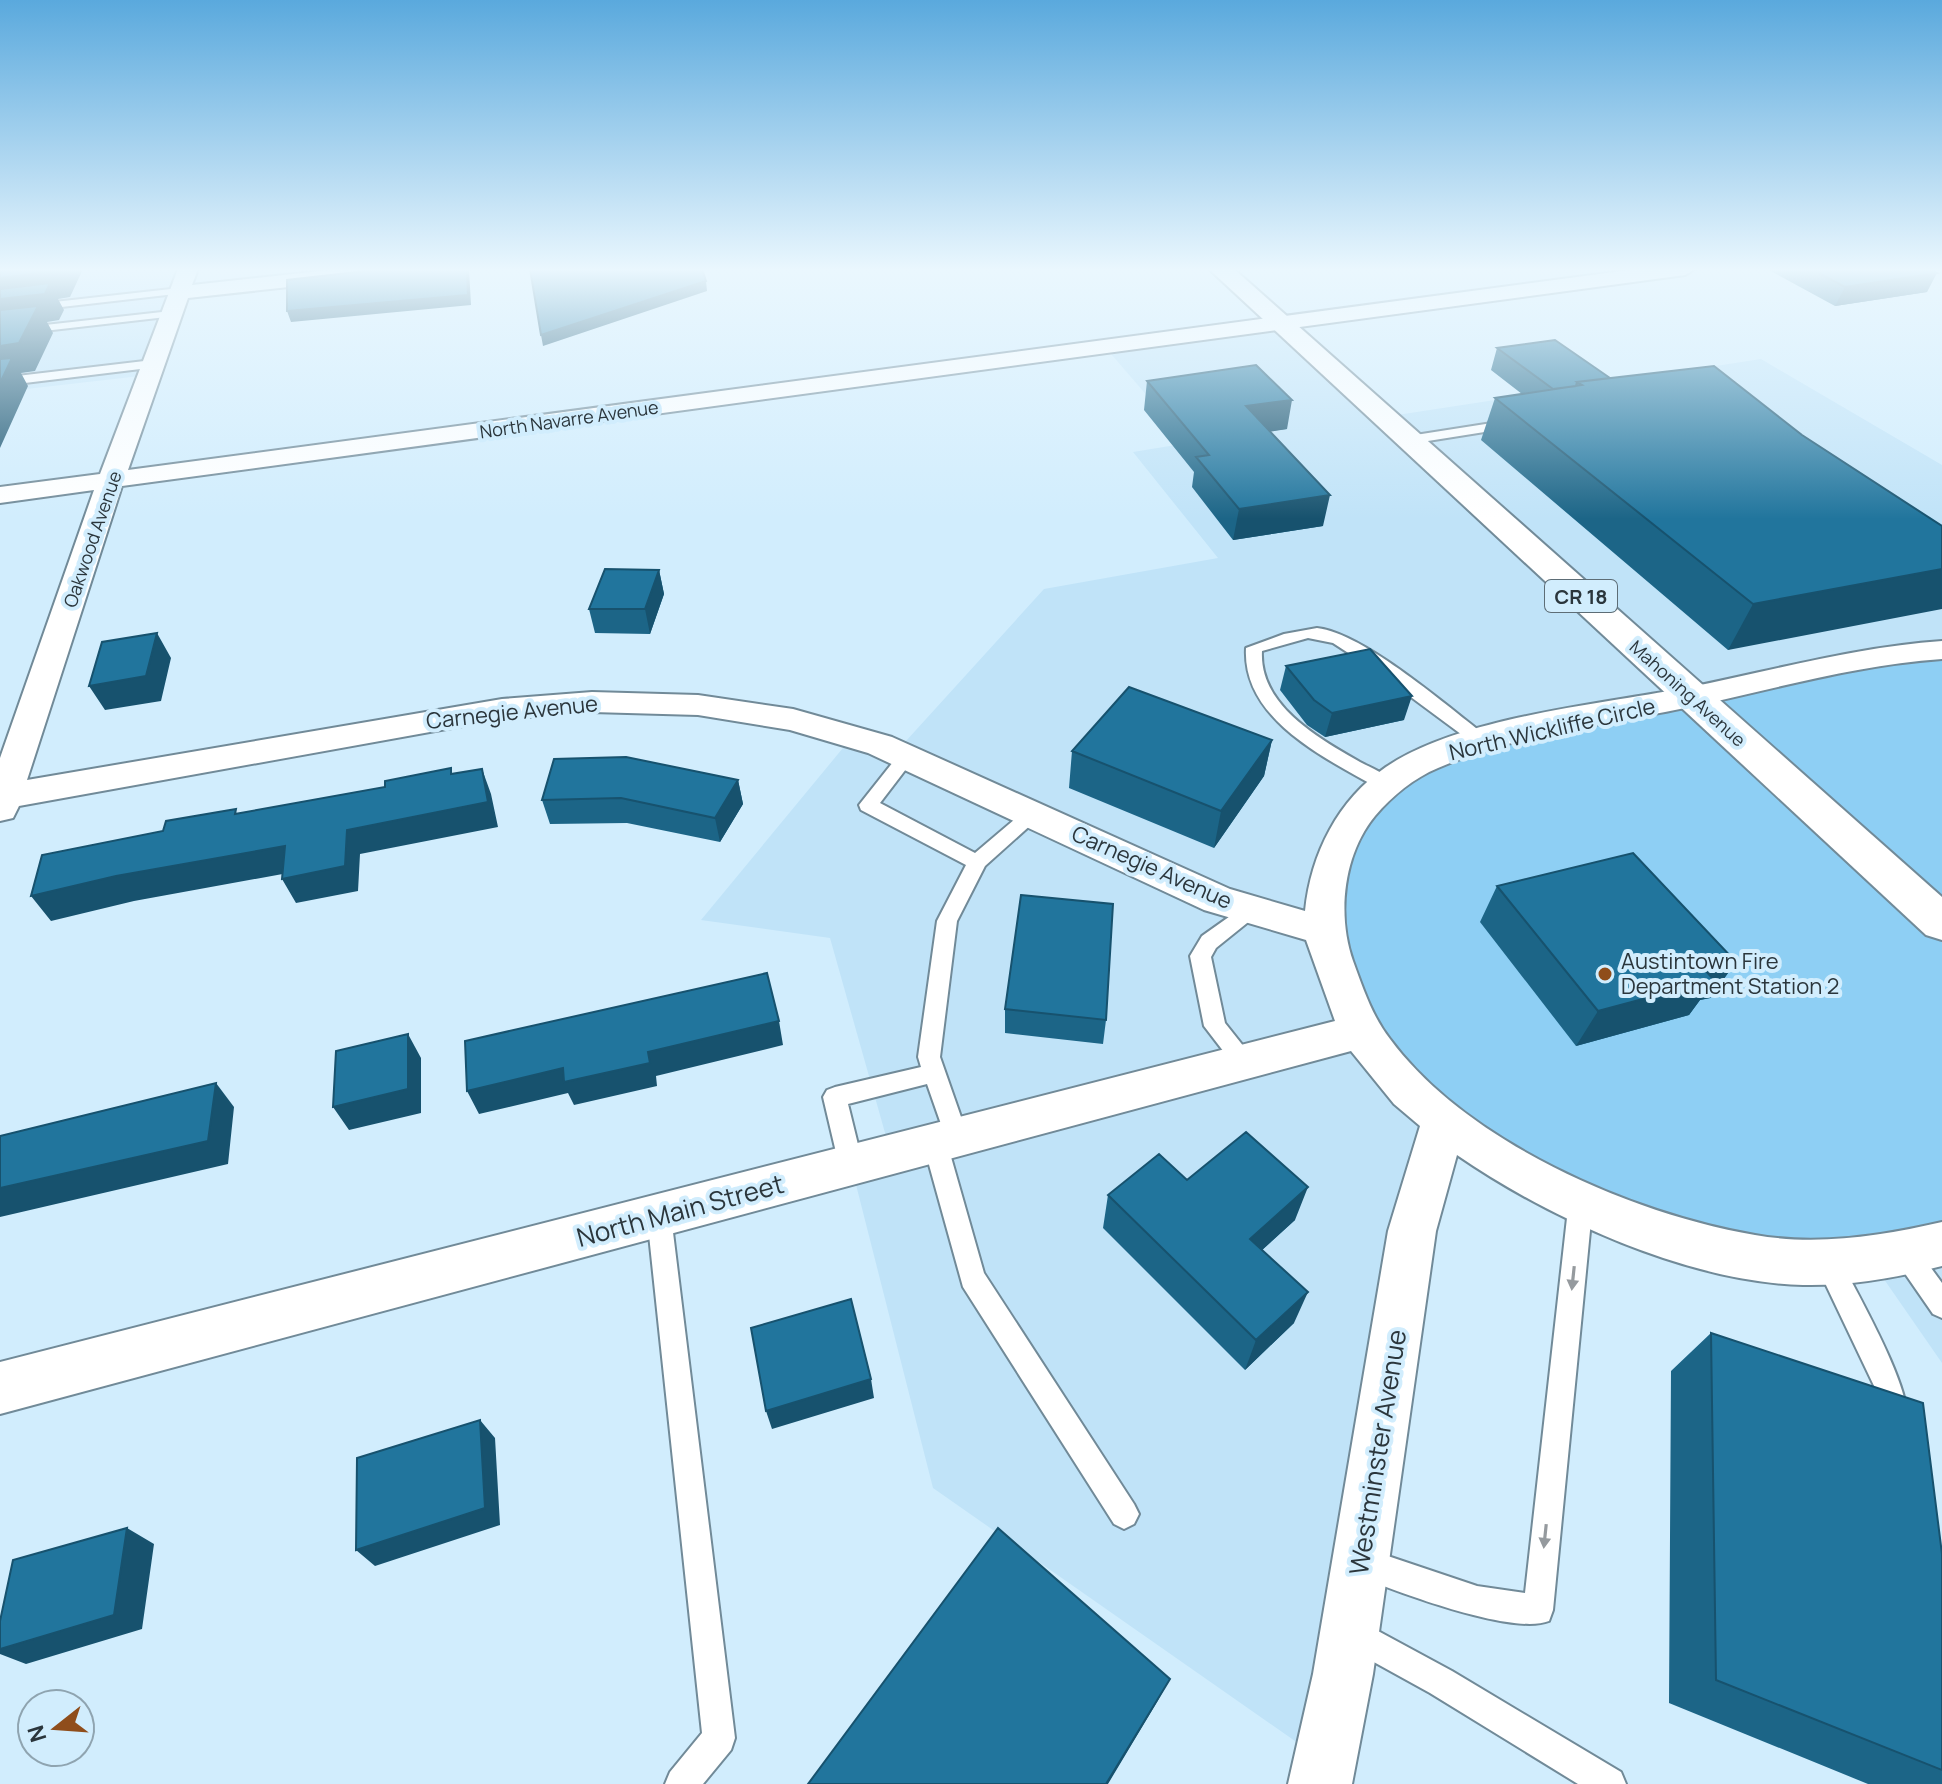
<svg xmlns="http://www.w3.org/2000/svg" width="1942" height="1784" font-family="Manrope,sans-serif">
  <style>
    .built { fill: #c0e3f8 }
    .green { fill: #8ecff4 }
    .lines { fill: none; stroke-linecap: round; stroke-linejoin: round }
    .service-casing { stroke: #718a98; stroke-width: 4 }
    .minor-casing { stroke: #718a98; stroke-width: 4 }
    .primary-casing { stroke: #718a98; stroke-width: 4 }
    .service { fill: #fff; fill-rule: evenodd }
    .minor { fill: #fff; fill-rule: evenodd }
    .primary { fill: #fff; fill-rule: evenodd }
    .wall { fill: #1c6587 }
    .shaded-wall { fill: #17526e }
    .building { fill: #21759d; stroke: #17526e; stroke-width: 2 }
    .oneway { fill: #959a9e }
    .poi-dot { fill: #8f4d1b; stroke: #d1edfd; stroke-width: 3 }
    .labels { text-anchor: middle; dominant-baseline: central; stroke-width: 8; stroke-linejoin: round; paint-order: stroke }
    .far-street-label { font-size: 18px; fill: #2b363c; stroke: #d1edfd }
    .shield { fill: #d1edfd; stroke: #5d6d76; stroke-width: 2 }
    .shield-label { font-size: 20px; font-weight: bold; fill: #2b363c }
    .street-label { font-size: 22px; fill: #2b363c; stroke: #d1edfd }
    .poi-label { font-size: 22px; fill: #2b363c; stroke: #d1edfd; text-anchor: start }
    .near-street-label { font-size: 26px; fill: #2b363c; stroke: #d1edfd }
  </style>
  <rect width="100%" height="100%" fill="#d1edfd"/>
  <path class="built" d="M 0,269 L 188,269 L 149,375 L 0,392 Z
    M 1281,324 L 1384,417 L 1761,359 L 1942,465 L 1942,650 L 1443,1123 L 1325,1762 L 933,1488 L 851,1165 L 891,1154 L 830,938 L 701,920 L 852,737 L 896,752 L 1044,589 L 1218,558 L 1133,452 L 1188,443 L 1105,347 Z
    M 1942,1244 L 1942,1363 L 1870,1259 Z"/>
  <path class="green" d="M 1942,650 L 1942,1244 L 1803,1262 L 1547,1184 L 1361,1031 L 1331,876 L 1347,830 L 1425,760 Z"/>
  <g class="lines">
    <g class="service-casing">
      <path id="service" d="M 180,288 L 185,291 L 184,293 L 0,314 L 0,308 Z
        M 171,311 L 175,312 L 175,316 L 0,336 L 0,330 Z
        M 153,360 L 159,364 L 157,367 L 0,386 L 0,378 Z
        M 1511,420 L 1517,424 L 1516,427 L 1409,444 L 1402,440 L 1409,436 Z
        M 1317,628 C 1364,633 1449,708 1489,738 L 1492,742 L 1489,746 L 1477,746 L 1373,669 L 1333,643 L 1308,638 L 1262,651 C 1259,705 1318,738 1360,762 C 1371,768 1388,774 1396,785 L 1394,789 L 1380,789 C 1327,759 1242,720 1246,648 L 1284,634 Z
        M 907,750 L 916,756 L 880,803 L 975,853 L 1027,809 L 1041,809 L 1043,814 L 985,866 L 957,921 L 940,1057 L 968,1137 L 964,1144 L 956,1147 L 948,1144 L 927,1084 L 848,1104 L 863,1165 L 860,1173 L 851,1176 L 842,1173 L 839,1165 L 823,1097 L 827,1090 L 835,1087 L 921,1067 L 918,1057 L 937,921 L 966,865 L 861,810 L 859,805 L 901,752 Z
        M 1250,902 L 1257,905 L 1260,910 L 1257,915 L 1216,948 L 1211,957 L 1225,1023 L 1256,1062 L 1253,1069 L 1245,1071 L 1237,1069 L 1204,1026 L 1190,956 L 1202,936 Z
        M 935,1133 L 943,1136 L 947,1143 L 984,1273 L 1134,1504 L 1139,1514 L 1134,1524 L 1124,1529 L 1114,1524 L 963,1287 L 923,1143 L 927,1136 Z
        M 1581,1189 L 1590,1192 L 1593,1200 L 1553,1610 L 1549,1621 C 1512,1636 1392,1590 1353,1574 L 1349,1563 L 1353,1552 L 1364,1548 L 1477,1586 L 1525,1593 L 1569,1200 L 1572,1192 Z
        M 659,1205 L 668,1208 L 671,1216 L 735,1738 L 731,1750 L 703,1784 L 665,1784 L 670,1772 L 702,1733 L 647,1216 L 650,1208 Z
        M 1906,1242 L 1915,1246 L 1942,1283 L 1942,1318 L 1933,1314 L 1897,1262 L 1893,1254 L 1897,1246 Z
        M 1828,1250 L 1837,1254 C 1853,1286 1918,1397 1906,1427 L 1896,1431 L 1886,1427 L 1876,1390 L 1815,1262 L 1819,1254 Z
        M 1354,1618 L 1452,1671 L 1621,1772 L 1626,1784 L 1578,1784 L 1430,1693 L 1343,1645 L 1338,1634 L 1343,1623 Z"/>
    </g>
    <g class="minor-casing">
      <path id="minor" d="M 178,269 L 198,269 L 192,285 L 340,269 L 410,269 L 400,275 L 188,298 L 128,470 L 1637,269 L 1695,269 L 1685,275 L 122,486 L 27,780 L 502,699 L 592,692 L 698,695 L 793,709 L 892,737 L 1230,889 L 1305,911 C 1311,853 1338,800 1386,767 C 1460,717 1597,705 1685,688 C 1771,671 1854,647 1942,641 L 1942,659 C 1854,665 1771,690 1685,708 C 1603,725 1516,734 1438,768 C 1414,778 1392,796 1375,816 C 1343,855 1337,915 1353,961 C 1363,988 1372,1016 1390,1039 C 1466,1142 1632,1214 1755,1235 C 1817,1246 1881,1236 1942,1222 L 1942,1266 C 1896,1278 1850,1286 1803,1285 C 1688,1282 1550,1219 1457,1155 L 1436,1231 L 1373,1674 L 1352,1784 L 1288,1784 L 1313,1674 L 1388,1231 L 1420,1126 L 1394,1104 L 1351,1051 L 0,1414 L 0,1362 L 1335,1021 L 1306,940 L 1204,910 L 868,753 L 790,730 L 698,715 L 592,712 L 502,719 L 19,806 L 13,818 L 0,821 L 0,758 L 94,490 L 0,503 L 0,487 L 100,474 Z"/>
    </g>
    <g class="primary-casing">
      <path id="primary" d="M 1209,269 L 1234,269 L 1942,897 L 1942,940 L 1926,935 Z"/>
    </g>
    <use href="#service" class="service"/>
    <use href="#minor" class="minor"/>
    <use href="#primary" class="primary"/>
  </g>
  <path class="wall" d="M 1767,269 L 1930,269 L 1927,292 L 1835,306 Z
    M 1497,348 L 1610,378 L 1802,435 L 1942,526 L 1728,650 L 1481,440 L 1495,398 L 1522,394 L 1491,370 Z
    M 1147,381 L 1287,429 L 1270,431 L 1323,526 L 1233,540 L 1192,487 L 1194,472 L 1144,410 Z
    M 659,570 L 664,594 L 650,634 L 595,633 L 589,609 Z
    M 1286,666 L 1404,720 L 1325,737 L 1307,725 L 1280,690 Z
    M 1272,740 L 1264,776 L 1214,848 L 1069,788 L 1072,751 Z
    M 738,780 L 743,804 L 720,842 L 627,823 L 550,824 L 542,800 Z
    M 1497,886 L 1736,962 L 1710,998 L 1700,1000 L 1689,1015 L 1576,1046 L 1480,922 Z
    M 1005,1009 L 1106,1020 L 1103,1044 L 1005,1033 Z
    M 1187,1180 L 1295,1220 L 1262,1250 L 1294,1323 L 1245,1370 L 1103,1228 L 1108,1195 Z
    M 1711,1333 L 1942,1554 L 1942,1784 L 1868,1784 L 1669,1703 L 1671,1371 Z"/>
  <path class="shaded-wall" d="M 57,269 L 83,269 L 70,297 L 58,299 L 64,310 L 59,320 L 47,322 L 53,333 L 35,371 L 21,373 L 28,386 L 0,448 L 0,278 Z
    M 469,269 L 471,305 L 291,322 L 287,311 Z
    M 1937,273 L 1927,292 L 1835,306 L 1845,287 Z
    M 706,281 L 707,291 L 543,346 L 541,335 Z
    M 1292,400 L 1287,429 L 1242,436 L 1246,406 Z
    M 1330,495 L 1323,526 L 1233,540 L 1239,509 Z
    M 1942,569 L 1942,609 L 1728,650 L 1753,604 Z
    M 659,570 L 664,594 L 650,634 L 645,609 Z
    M 157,633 L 171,658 L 161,701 L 105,710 L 89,686 Z
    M 1412,696 L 1404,720 L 1325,737 L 1332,713 Z
    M 1272,740 L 1264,776 L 1214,848 L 1221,811 Z
    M 482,769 L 491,794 L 498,827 L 360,854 L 358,891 L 296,903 L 282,879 L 347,830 Z
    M 738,780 L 743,804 L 720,842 L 715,818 Z
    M 285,846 L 299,871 L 134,901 L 51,921 L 31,896 L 116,876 Z
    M 1736,962 L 1710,998 L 1700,1000 L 1689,1015 L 1576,1046 L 1598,1011 L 1705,970 Z
    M 779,1021 L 783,1045 L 656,1076 L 657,1086 L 574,1105 L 568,1093 L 479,1114 L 467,1091 L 563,1068 L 648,1052 Z
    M 408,1034 L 421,1058 L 421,1113 L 349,1130 L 333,1107 Z
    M 216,1083 L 234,1107 L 228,1164 L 0,1217 L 0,1188 Z
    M 1308,1187 L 1295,1220 L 1239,1271 L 1250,1239 Z
    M 1308,1292 L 1294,1323 L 1245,1370 L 1256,1340 Z
    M 871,1379 L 874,1398 L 772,1429 L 766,1411 Z
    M 480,1420 L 495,1438 L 500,1525 L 375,1566 L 356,1550 Z
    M 127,1528 L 154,1544 L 142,1629 L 26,1664 L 0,1654 L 0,1649 Z
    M 1170,1679 L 1157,1702 L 1108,1784 L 1106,1784 Z"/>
  <path class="building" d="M 0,269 L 57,269 L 56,271 L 0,278 Z
    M 383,269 L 467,269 L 468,295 L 287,311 L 287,280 Z
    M 530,269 L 702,269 L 706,281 L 541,335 Z
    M 1811,269 L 1930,269 L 1937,273 L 1845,287 Z
    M 50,283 L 45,294 L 0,299 L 0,289 Z
    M 38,306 L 19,343 L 0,346 L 0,310 Z
    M 1555,340 L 1610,378 L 1577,382 L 1576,386 L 1553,389 L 1497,348 Z
    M 12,358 L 0,383 L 0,359 Z
    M 1256,365 L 1292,400 L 1246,406 L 1330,495 L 1239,509 L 1196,457 L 1209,455 L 1147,381 Z
    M 1714,366 L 1802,435 L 1942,526 L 1942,569 L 1753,604 L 1495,398 L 1582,385 L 1577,382 Z
    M 605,569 L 659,570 L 645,609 L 589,609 Z
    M 157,633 L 146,676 L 89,686 L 102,642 Z
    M 1370,649 L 1412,696 L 1332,713 L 1314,700 L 1286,666 Z
    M 1129,687 L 1272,740 L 1221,811 L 1072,751 Z
    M 626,757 L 738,780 L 715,818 L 621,798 L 542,800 L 554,759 Z
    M 451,768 L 451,774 L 482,769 L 488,802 L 347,830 L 345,866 L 282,879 L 285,846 L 116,876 L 31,896 L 42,855 L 163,831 L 166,821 L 236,809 L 235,814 L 385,787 L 385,781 Z
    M 1633,853 L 1736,962 L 1705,970 L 1714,980 L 1598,1011 L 1497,886 Z
    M 1021,895 L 1113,904 L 1106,1020 L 1005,1009 Z
    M 767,973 L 779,1021 L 648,1052 L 650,1063 L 564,1082 L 563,1068 L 467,1091 L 465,1041 Z
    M 408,1034 L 408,1089 L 333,1107 L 336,1051 Z
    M 216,1083 L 208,1141 L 0,1188 L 0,1136 Z
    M 1246,1132 L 1308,1187 L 1250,1239 L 1308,1292 L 1256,1340 L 1108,1195 L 1159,1154 L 1187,1180 Z
    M 851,1299 L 871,1379 L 766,1411 L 751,1328 Z
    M 1711,1333 L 1923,1403 L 1942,1554 L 1942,1770 L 1716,1680 Z
    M 480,1420 L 485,1508 L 356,1550 L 357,1458 Z
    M 127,1528 L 114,1615 L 0,1649 L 0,1621 L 13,1560 Z
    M 998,1528 L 1170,1679 L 1106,1784 L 808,1784 Z"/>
  <defs><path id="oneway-solid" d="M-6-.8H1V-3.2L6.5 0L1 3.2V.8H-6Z" transform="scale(2)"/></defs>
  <g class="oneway">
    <use href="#oneway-solid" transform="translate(1573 1278) rotate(96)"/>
    <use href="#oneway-solid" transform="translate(1545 1536) rotate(96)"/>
  </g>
  <linearGradient id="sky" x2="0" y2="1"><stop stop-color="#5aa9dd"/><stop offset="0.52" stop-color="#eaf7fe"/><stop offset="1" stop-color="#eaf7fe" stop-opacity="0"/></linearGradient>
  <rect width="1942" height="519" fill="url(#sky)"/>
  <circle class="poi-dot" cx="1605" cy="974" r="8"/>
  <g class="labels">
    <g class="far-street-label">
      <text transform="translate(569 419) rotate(-8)">North Navarre Avenue</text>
      <text transform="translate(92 539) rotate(-71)">Oakwood Avenue</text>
      <text transform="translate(1688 693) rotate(42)">Mahoning Avenue</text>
    </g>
    <rect class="shield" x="1545" y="580" width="72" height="32" rx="6"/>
    <g class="shield-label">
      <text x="1581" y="596">CR 18</text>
    </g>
    <g class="street-label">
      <text transform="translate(512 712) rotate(-6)">Carnegie Avenue</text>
      <text transform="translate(1552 729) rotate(-13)">North Wickliffe Circle</text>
      <text transform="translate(1152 867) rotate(24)">Carnegie Avenue</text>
    </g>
    <g class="poi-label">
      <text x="1621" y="961">Austintown Fire<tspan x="1621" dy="25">Department Station 2</tspan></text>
    </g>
    <g class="near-street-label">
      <text transform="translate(680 1210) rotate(-15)">North Main Street</text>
      <text transform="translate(1377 1452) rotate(-81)">Westminster Avenue</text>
    </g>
  </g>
  <g transform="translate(56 1728) rotate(253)"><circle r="38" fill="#d1edfd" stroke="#8fa4b0" stroke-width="2"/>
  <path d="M0-6L14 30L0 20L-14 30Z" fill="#8f4d1b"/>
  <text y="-12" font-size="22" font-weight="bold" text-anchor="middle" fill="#2b363c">N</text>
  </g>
</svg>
